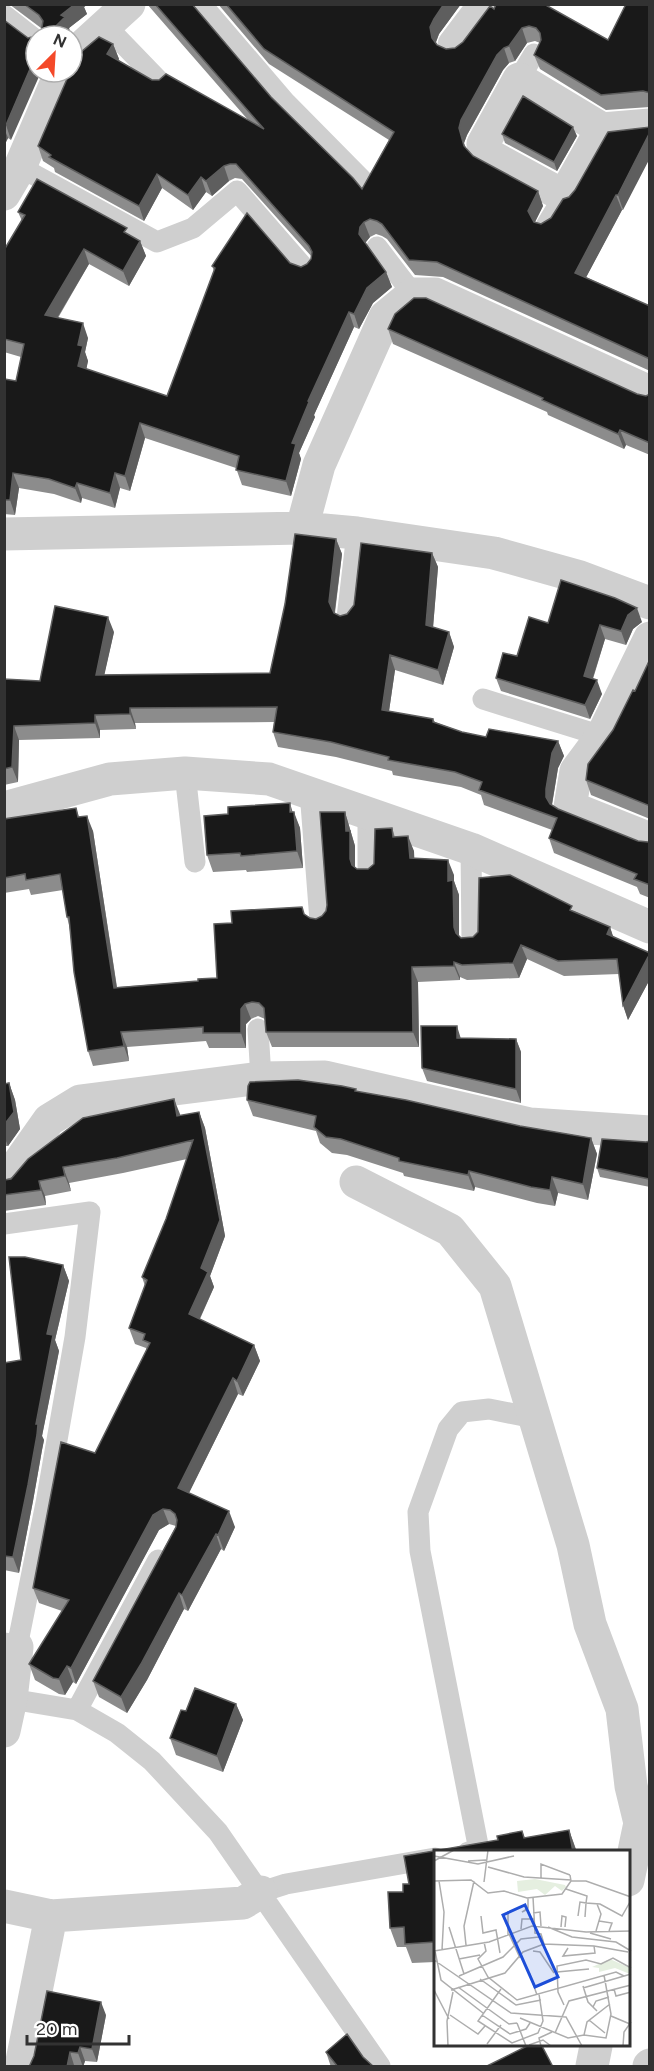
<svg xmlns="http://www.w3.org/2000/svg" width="654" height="2071" font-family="Figtree,sans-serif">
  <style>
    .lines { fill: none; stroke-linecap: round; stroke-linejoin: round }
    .lane { stroke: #cfcfcf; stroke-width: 21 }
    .street { stroke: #cfcfcf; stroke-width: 33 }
    .wall { fill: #8c8c8c }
    .shaded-wall { fill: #5e5e5e }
    .building { fill: #191919; stroke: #5e5e5e; stroke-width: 1.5 }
    .inset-road { fill: none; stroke: #adadad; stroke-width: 1.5 }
    .view { fill: #1d4ed8; fill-opacity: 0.15; stroke: #1d4ed8; stroke-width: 3 }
    .inset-edge { fill: none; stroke: #323232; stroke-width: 3 }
  </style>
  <rect width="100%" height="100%" fill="#fff"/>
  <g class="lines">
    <path class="lane" d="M 201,4 L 286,103 L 364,182
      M 4,15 L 36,40
      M 105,25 L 161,83
      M 519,79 L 534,54
      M 20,167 L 157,242 L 193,228 L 237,191 L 305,269
      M 546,226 L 564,196
      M 377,247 L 413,294
      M 347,618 L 357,533
      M 483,699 L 602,736
      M 185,773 L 195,862
      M 310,791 L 320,921
      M 471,849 L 472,941
      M 368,873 L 368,812
      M 258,1029 L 261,1078
      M 4,1224 L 90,1212 L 75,1337 L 46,1503 L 17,1647 L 5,1643
      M 11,1699 L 77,1710 L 117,1733 L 152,1761 L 218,1832 L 380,2066
      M 77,1710 L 158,1560
      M 468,1852 L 479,1850 L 420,1551 L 418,1512 L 448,1429 L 462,1412 L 489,1409 L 534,1418
      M 261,1892 L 286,1884 L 435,1858"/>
    <path class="street" d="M 454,45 L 485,4
      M 72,56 L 129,4
      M 602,129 L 564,196 L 487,154 L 483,144 L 519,79 L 602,129 L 650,125
      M 4,194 L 20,167 L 61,72
      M 302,528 L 319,465 L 385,317 L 413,294 L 435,294 L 650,392
      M 4,534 L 302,528 L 357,533 L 494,553 L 580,577 L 650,603
      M 650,638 L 602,736 L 576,771 L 570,807 L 650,839
      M 4,808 L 110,779 L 185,773 L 269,779 L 471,849 L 650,927
      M 4,1180 L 8,1178 L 49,1120 L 80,1101 L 261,1078 L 325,1077 L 530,1124 L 650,1132
      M 356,1182 L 450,1230 L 495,1286 L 573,1545 L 590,1624 L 622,1709 L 631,1786 L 640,1823 L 628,1880
      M 4,1731 L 11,1699 L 17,1647
      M 4,1906 L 51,1916 L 243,1903 L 261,1892
      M 21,2066 L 51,1916
      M 592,2066 L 596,2046
      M 649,2066 L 650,2065"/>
  </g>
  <path class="wall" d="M 9,4 L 88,4 L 84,7 L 87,14 L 69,28 L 70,32 L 41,32 L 41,28 Z
    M 147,4 L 192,4 L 271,97 L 362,189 L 389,140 L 269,64 L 218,4 L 461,4 L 439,34 L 436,42 L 437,45 L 446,49 L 455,48 L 463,42 L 494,9 L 608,40 L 650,4 L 650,107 L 606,110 L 540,69 L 534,55 L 540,43 L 535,41 L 527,43 L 515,61 L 509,63 L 503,70 L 467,135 L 464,143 L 466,148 L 473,156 L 538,191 L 543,206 L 535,222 L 541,224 L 551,218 L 575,190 L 608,132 L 623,210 L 622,210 L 586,277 L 650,306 L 650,371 L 443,277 L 415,275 L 387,239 L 382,236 L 376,234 L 370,237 L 365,243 L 386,272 L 392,287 L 373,303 L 359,329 L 354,327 L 314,415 L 315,417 L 299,453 L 301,459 L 291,496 L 242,485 L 236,468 L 145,438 L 130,491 L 120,488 L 115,508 L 82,498 L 81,503 L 54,494 L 19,488 L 15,515 L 4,514 L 4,379 L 16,381 L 21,357 L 4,352 L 4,250 L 22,221 L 18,212 L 129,235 L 140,241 L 146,256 L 129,286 L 89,264 L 58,318 L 88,338 L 85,352 L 88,361 L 86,369 L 167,396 L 214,271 L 212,266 L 290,263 L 301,267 L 307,264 L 311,259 L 312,257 L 242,179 L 235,178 L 229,181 L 212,196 L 206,192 L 193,210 L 162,188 L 144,221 L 55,172 L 54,168 L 43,161 L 38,146 L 113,44 L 119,59 L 118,60 L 152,80 L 249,121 Z
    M 4,20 L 11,140 L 8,138 L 4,146 Z
    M 502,134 L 577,136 L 557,171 L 505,143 Z
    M 388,329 L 637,394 L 646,396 L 650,394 L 650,455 L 626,445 L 624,449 L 548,415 L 547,412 L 393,344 Z
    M 336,539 L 342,554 L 335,613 L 340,616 L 347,614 L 432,553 L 438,567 L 433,627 L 449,632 L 454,647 L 443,685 L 395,670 L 389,711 L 433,719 L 435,722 L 462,732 L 486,737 L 558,741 L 564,756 L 558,768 L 552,805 L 558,809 L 638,841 L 648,842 L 650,842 L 650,898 L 640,894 L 637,887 L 554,853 L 549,838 L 552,830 L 484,805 L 481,795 L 461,787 L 393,775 L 392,771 L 336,757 L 278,747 L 273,732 L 274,722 L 135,723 L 136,729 L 100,730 L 100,738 L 19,740 L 18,782 L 4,785 L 4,679 L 40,681 L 114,632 L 104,675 L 270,673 Z
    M 642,622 L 633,629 L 626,645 L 605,639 L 593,679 L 602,694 L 590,719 L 501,691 L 496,678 L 548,623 Z
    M 650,659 L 650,819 L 591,795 L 586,780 L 635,691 Z
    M 76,808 L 79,817 L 93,831 L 117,987 L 198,981 L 217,978 L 232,923 L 304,914 L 310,918 L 316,919 L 322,916 L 326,911 L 345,812 L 355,846 L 355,868 L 357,869 L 368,869 L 374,864 L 392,828 L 395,837 L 414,851 L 414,858 L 454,875 L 454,881 L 459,895 L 459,936 L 461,938 L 473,937 L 574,911 L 610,927 L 613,937 L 650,953 L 650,979 L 628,1020 L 623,1005 L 619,974 L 564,976 L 527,959 L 519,978 L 467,980 L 460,977 L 460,980 L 418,982 L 419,1047 L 272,1047 L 266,1032 L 265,1019 L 258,1016 L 251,1019 L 246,1024 L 246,1048 L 209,1048 L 206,1041 L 127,1047 L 129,1061 L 93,1066 L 88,1051 L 69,925 L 67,917 L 63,890 L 31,895 L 29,889 L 4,893 L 4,819 Z
    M 293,812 L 300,828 L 303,868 L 247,872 L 246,870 L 213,872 L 207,855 Z
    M 461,1038 L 516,1039 L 521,1052 L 521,1103 L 427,1081 L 422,1068 Z
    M 9,1083 L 15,1100 L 20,1129 L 8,1146 L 4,1146 L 4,1084 Z
    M 356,1089 L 357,1092 L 520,1126 L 591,1138 L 597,1154 L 588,1200 L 558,1193 L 555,1206 L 537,1203 L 475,1187 L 474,1191 L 404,1176 L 403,1173 L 347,1155 L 332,1153 L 320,1143 L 316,1131 L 253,1116 L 247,1100 Z
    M 199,1112 L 205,1128 L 225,1236 L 210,1276 L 214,1287 L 200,1319 L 254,1345 L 260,1361 L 243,1396 L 238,1394 L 189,1493 L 235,1527 L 224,1551 L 221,1549 L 188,1611 L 184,1609 L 147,1680 L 127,1713 L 99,1697 L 93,1681 L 176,1526 L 169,1524 L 159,1530 L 76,1684 L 73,1682 L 65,1695 L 59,1694 L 35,1680 L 29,1664 L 62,1611 L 39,1603 L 33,1588 L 95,1453 L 147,1350 L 146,1348 L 135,1344 L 129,1328 L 145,1286 L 142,1277 L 166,1219 L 187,1159 L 123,1173 L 69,1183 L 71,1191 L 45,1196 L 46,1205 L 4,1211 L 4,1180 L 180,1116 Z
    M 650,1141 L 650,1187 L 600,1177 L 597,1168 L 646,1142 Z
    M 63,1265 L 69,1281 L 55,1340 L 59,1351 L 42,1436 L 44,1440 L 42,1450 L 33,1501 L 19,1573 L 4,1570 L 4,1363 L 21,1360 Z
    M 236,1704 L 243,1720 L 223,1772 L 176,1755 L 170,1738 L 186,1711 Z
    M 569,1830 L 577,1852 L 435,1852 L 435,1962 L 412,1963 L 406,1947 L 397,1947 L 390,1928 L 388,1892 L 403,1892 L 403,1884 L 409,1884 L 404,1856 L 498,1840 L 497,1836 L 522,1831 L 525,1838 Z
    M 106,2015 L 97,2062 L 85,2061 L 83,2067 L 74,2065 L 34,2056 Z
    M 326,2052 L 363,2057 L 374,2067 L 331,2067 Z"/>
  <path class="shaded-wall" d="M 75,4 L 88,4 L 84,7 L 87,14 L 69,28 L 70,32 L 66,36 L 49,36 L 61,15 Z
    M 444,4 L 461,4 L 439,34 L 436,42 L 437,53 L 432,38 L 430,27 L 434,19 Z
    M 522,28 L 527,43 L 515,61 L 509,46 Z
    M 113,44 L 119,59 L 113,69 L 107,54 Z
    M 504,48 L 509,63 L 503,70 L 467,135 L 464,143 L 470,161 L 459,128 L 461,120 L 497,55 Z
    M 36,55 L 36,72 L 41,72 L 11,140 L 6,125 Z
    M 573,127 L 577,136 L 557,171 L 554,162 Z
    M 4,128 L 8,138 L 4,146 Z
    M 650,132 L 650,158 L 623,210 L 618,195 Z
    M 224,166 L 229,181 L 212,196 L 206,181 Z
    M 157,174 L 162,188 L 144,221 L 139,206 Z
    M 201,177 L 206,192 L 193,210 L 188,195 Z
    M 538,191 L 543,206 L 533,226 L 528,211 Z
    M 616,195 L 622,210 L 581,287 L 575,273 Z
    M 364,222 L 370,237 L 366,242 L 365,249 L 359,234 L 360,227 Z
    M 140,241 L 146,256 L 129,286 L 123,271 Z
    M 84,249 L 89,264 L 50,330 L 45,315 Z
    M 386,272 L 392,287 L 373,303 L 359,329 L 354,314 L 367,288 Z
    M 349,312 L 354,327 L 314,415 L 315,417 L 299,453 L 301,459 L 291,496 L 286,481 L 292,443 L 308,401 Z
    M 83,323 L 88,338 L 85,352 L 88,361 L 84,381 L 78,366 L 78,345 Z
    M 140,423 L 145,438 L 130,491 L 125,476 Z
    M 620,430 L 626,445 L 624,449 L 618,434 Z
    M 13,473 L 19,488 L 15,515 L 10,500 Z
    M 115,473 L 120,488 L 115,508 L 110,493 Z
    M 77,483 L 82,498 L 81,503 L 75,488 Z
    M 336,539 L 342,554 L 334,617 L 329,602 Z
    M 432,553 L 438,567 L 432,640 L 426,625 Z
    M 637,608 L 642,622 L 633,629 L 626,645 L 621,631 L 628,615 Z
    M 108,617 L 114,632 L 101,690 L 96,675 Z
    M 600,625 L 605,639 L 589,690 L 584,676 Z
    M 449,632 L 454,647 L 443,685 L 438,670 Z
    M 390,655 L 395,670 L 387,725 L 382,710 Z
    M 597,680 L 602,694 L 590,719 L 585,705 Z
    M 130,708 L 135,723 L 136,729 L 130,714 Z
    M 95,715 L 100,730 L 100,738 L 95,723 Z
    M 14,726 L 19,740 L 18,782 L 12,767 Z
    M 558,741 L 564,756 L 558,768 L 552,804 L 552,812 L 546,797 L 546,789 L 552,753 Z
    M 290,803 L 294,817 L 294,812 L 300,828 L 303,868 L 297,851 Z
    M 345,812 L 355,846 L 355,874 L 350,859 L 346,831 Z
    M 87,816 L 93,831 L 119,1002 L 114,988 Z
    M 408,836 L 414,851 L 415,873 L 410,858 Z
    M 448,860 L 454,875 L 454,881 L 459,895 L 459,942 L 454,927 L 448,881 Z
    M 610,927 L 615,942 L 607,934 Z
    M 521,945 L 527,959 L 519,978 L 513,963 Z
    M 648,957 L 650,962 L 650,979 L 628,1020 L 623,1005 Z
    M 454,962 L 460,977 L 460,980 L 454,966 Z
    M 412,967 L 418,982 L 419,1047 L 413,1032 Z
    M 245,1004 L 251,1019 L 246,1024 L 246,1048 L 241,1033 L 241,1009 Z
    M 457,1026 L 461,1039 L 457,1038 Z
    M 121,1032 L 127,1047 L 129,1061 L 124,1046 Z
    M 516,1039 L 521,1052 L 521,1103 L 516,1089 Z
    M 9,1083 L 15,1100 L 20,1129 L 8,1146 L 4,1136 L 4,1125 Z
    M 174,1099 L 180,1114 L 183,1132 L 177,1116 Z
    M 199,1112 L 205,1128 L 225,1236 L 210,1276 L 214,1287 L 195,1329 L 189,1314 L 201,1268 Z
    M 591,1138 L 597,1154 L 588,1200 L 583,1184 Z
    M 63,1167 L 69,1183 L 71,1191 L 65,1176 Z
    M 469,1171 L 475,1187 L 474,1191 L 468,1175 Z
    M 552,1177 L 558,1193 L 555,1206 L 550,1190 Z
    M 39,1181 L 45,1196 L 46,1205 L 41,1190 Z
    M 63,1265 L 69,1281 L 55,1340 L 59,1351 L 42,1436 L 44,1440 L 42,1450 L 33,1501 L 19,1573 L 13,1557 L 36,1424 L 47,1334 Z
    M 254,1345 L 260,1361 L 243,1396 L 237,1381 Z
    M 233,1378 L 238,1394 L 184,1503 L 178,1488 Z
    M 163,1509 L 169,1524 L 159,1530 L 76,1684 L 71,1668 L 153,1515 Z
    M 229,1511 L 235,1527 L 224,1551 L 218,1535 Z
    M 216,1534 L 221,1549 L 188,1611 L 182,1595 Z
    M 179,1593 L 184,1609 L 147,1680 L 127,1713 L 121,1697 Z
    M 67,1666 L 73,1682 L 65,1695 L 59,1679 Z
    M 236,1704 L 243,1720 L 223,1772 L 217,1756 Z
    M 569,1830 L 576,1850 L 577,1852 L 573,1852 Z
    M 101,2002 L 106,2015 L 97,2062 L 92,2049 Z
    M 80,2047 L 85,2061 L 83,2067 L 78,2053 Z
    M 70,2052 L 74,2065 L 74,2067 L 67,2067 Z"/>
  <path class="building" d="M 24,4 L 75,4 L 61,15 L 65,17 L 54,28 L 49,36 L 36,36 L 41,32 L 43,21 L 39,15 Z
    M 155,4 L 192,4 L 271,97 L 353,178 L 362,189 L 394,132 L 264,49 L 226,4 L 444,4 L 434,19 L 430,27 L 432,38 L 437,45 L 446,49 L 455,48 L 463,42 L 490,6 L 494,9 L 496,4 L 544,4 L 608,40 L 626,4 L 650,4 L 650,93 L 643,91 L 601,95 L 534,55 L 541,40 L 540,33 L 536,28 L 529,26 L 522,28 L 509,46 L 504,48 L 497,55 L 461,120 L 459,128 L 464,146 L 473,156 L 538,191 L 528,211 L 534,222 L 541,224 L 551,218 L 563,199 L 569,197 L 575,190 L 608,132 L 650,127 L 650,132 L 618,195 L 616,195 L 575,273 L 650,306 L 650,359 L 437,262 L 409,260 L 382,224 L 377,221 L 370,219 L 364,222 L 360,227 L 359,234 L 386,272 L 367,288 L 354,314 L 349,312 L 308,401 L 309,402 L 292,443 L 296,444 L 286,481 L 236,470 L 239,456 L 140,423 L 125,476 L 115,473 L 110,493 L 77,483 L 75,488 L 49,479 L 13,473 L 10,500 L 4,500 L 4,379 L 16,381 L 24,344 L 4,339 L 4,250 L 25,215 L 18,212 L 37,179 L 127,228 L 124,232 L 140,241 L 123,271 L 84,249 L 45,315 L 83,323 L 78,345 L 83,346 L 78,366 L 167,396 L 215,268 L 212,266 L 247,213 L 290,263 L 301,267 L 307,264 L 311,259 L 312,252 L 309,246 L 236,164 L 230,164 L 224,166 L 206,181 L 201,177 L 188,195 L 157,174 L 139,206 L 49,157 L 51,155 L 38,146 L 70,72 L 72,72 L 74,58 L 99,37 L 113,44 L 107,54 L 152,80 L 159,80 L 166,74 L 264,129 Z
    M 4,20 L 28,38 L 36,36 L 36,55 L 6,125 L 4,124 Z
    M 523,96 L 573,127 L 554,162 L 502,134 Z
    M 414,298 L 426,298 L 637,394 L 646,396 L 650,394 L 650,443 L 620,430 L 618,434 L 542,400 L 543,398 L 388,329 L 395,314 Z
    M 295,534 L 336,539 L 329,602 L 334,613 L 340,616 L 347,614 L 354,605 L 361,543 L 432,553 L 426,625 L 449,632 L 438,670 L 390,655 L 382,710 L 433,719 L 433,722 L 462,732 L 486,737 L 489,729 L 558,741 L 552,753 L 546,789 L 546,797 L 550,804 L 558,809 L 638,841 L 648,842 L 650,842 L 650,885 L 634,879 L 637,874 L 549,838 L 557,818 L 479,790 L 482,782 L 455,772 L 388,760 L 389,757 L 331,742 L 273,732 L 277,707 L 130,708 L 130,714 L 95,715 L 95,723 L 14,726 L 12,767 L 4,769 L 4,679 L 40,681 L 55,606 L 108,617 L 96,675 L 270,673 L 285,604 Z
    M 561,580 L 615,598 L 637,608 L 628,615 L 621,631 L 600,625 L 584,676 L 597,680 L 585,705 L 496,678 L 503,653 L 517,656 L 529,617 L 548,623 Z
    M 650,659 L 650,806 L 586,780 L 588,764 L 613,730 L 633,690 L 635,691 Z
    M 290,803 L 290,812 L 294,812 L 297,851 L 241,856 L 240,853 L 207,855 L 204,816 L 228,814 L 228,807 Z
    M 76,808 L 78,817 L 87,816 L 114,988 L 198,981 L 198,979 L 217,978 L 214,924 L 232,923 L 231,911 L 302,907 L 304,914 L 310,918 L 316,919 L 322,916 L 326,911 L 327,905 L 320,812 L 345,812 L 346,831 L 350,831 L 350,859 L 352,865 L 357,869 L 368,869 L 374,864 L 375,829 L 392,828 L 393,837 L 408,836 L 410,858 L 448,860 L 448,881 L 453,880 L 454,927 L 456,933 L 461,938 L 473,937 L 478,932 L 479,878 L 510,875 L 572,906 L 570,910 L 610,927 L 607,934 L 650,953 L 650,957 L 648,957 L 623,1005 L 617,959 L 558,961 L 521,945 L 513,963 L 462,965 L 454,962 L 454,966 L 412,967 L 413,1032 L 266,1032 L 264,1008 L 259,1003 L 252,1002 L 245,1004 L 241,1009 L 241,1033 L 203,1033 L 203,1027 L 121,1032 L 124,1046 L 88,1051 L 74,972 L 69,917 L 67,917 L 60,874 L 26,880 L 25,874 L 4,878 L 4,819 Z
    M 421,1026 L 457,1026 L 457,1038 L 516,1039 L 516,1089 L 422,1068 Z
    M 298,1080 L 342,1086 L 356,1089 L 355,1091 L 406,1100 L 520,1126 L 591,1138 L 583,1184 L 552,1177 L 550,1190 L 531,1187 L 469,1171 L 468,1175 L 399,1161 L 399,1158 L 341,1139 L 326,1137 L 314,1127 L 316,1116 L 247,1100 L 248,1086 L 250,1082 Z
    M 9,1083 L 14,1112 L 4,1125 L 4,1084 Z
    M 174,1099 L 177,1116 L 199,1112 L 220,1220 L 201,1268 L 208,1272 L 189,1314 L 254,1345 L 237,1381 L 233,1378 L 178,1488 L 229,1511 L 218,1535 L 216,1534 L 182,1595 L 179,1593 L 141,1664 L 121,1697 L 93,1681 L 176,1527 L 177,1520 L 175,1514 L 170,1510 L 163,1509 L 153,1515 L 71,1668 L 67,1666 L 59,1679 L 53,1678 L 29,1664 L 69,1600 L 33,1588 L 61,1442 L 95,1453 L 150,1343 L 143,1340 L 145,1334 L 129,1328 L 147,1280 L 142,1277 L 166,1219 L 193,1140 L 117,1158 L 63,1167 L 65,1176 L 39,1181 L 41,1190 L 4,1195 L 4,1180 L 11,1179 L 28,1159 L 83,1118 Z
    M 602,1139 L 646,1142 L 650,1141 L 649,1179 L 597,1168 Z
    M 9,1257 L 25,1257 L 63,1265 L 47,1334 L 53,1335 L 36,1424 L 38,1424 L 37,1435 L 28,1485 L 13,1557 L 4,1556 L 4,1363 L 21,1360 Z
    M 195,1688 L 236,1704 L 217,1756 L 170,1738 L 181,1710 L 186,1711 Z
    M 569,1830 L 573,1852 L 435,1852 L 435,1942 L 405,1944 L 404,1927 L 390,1928 L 388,1892 L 403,1892 L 403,1884 L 409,1884 L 404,1856 L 498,1840 L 497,1836 L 522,1831 L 524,1838 Z
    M 47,1991 L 101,2002 L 92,2049 L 80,2047 L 78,2053 L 70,2052 L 67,2067 L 29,2067 L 34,2056 Z
    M 347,2034 L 363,2057 L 374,2067 L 338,2067 L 326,2052 Z
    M 527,2046 L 542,2046 L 553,2067 L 485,2067 Z"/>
  <g transform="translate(434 1850)">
    <rect width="196" height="196" fill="#fff"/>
    <path d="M 101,29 L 131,35 L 132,37 L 128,41 L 121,36 L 111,45 L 103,39 L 84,42 L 83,31 ZM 176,109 L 196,118 L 196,124 L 181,118 L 165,122 L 165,118 L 158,117 Z" fill="#e5efe0"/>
    <path class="inset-road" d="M 0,6 L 44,14 L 80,6M 0,11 L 20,0M 34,11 L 52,10M 54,17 L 90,27 L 137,30M 136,25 L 137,31 L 152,31 L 197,47M 107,29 L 107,14 L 136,25M 0,31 L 37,30 L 54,43 L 70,41 L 93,48 L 128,44 L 137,31M 5,31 L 10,62 L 8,100M 50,32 L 54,0M 132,39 L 153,46 L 152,53 L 166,54 L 188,66 L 196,52M 99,47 L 101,83 L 107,84 L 110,94 L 160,96 L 161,103 L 129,106 L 134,98M 92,60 L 88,62 L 94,58 L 94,48M 99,63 L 106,62 L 107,76M 47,66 L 49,83 L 62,80 L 66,103M 144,66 L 146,52 L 152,53 L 151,67M 165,71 L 178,73 L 175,81M 15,77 L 30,124M 114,77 L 138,87 L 182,92 L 197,101M 127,77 L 128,66 L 132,67 L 131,77M 87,79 L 88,69 L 100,69M 162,81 L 167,64 L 163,54M 156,83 L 177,89M 75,84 L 86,108M 74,85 L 74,61M 50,92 L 52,101 L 44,109 L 54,127 L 83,150 L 182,122 L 190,126M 32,95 L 30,76 L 40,31M 160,96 L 194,102M 0,101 L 55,92 L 98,76 L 152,82 L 197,81M 1,101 L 7,130 L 49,163M 99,101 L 106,102 L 120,123M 25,109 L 46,105M 0,110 L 77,163 L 132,167 L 148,196M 95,122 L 103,145M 123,122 L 155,119M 25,126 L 69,107 L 87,89 L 105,87M 46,129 L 82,155 L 107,150M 149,136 L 154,152 L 163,161M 24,137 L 75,174 L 83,173M 149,138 L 197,124M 67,139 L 44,171 L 78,193 L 104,183 L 109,171 L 105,144M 180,139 L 182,146 L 197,142M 0,140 L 15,169M 17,140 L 71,123 L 89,102 L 110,94M 130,155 L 124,142 L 123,116 L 152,110 L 167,114 L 179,108 L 197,118M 159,157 L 162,151 L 175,147M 16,165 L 44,184 L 51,176M 48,165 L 76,184 L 92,179 L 96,173M 177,166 L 196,174M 86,168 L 134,188 L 150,185 L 172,188 L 177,164 L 170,125M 155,170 L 171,183M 83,173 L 92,196M 121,183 L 135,151 L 197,135M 150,185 L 153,172 L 176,154M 53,194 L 67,175M 95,195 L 109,190 L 117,196M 14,196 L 13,171 L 19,142M 107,196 L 105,188 L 118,182M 189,196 L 190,182 L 197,172"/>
    <path class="view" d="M 91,55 L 124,127 L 101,137 L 69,65 Z"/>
    <rect width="196" height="196" class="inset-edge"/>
  </g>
  <rect width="654" height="2071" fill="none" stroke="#323232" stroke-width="12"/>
  <g transform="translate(54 54) rotate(24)"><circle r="28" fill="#ffffff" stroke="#adadad" stroke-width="1.5"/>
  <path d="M0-4.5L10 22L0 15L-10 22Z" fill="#f44929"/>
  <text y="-9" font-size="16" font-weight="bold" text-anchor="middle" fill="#323232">N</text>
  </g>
  <path d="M27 2035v9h102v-9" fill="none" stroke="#323232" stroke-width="3"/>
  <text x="36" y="2035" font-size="18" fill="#323232" stroke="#ffffff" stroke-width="4.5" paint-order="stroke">20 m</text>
</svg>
